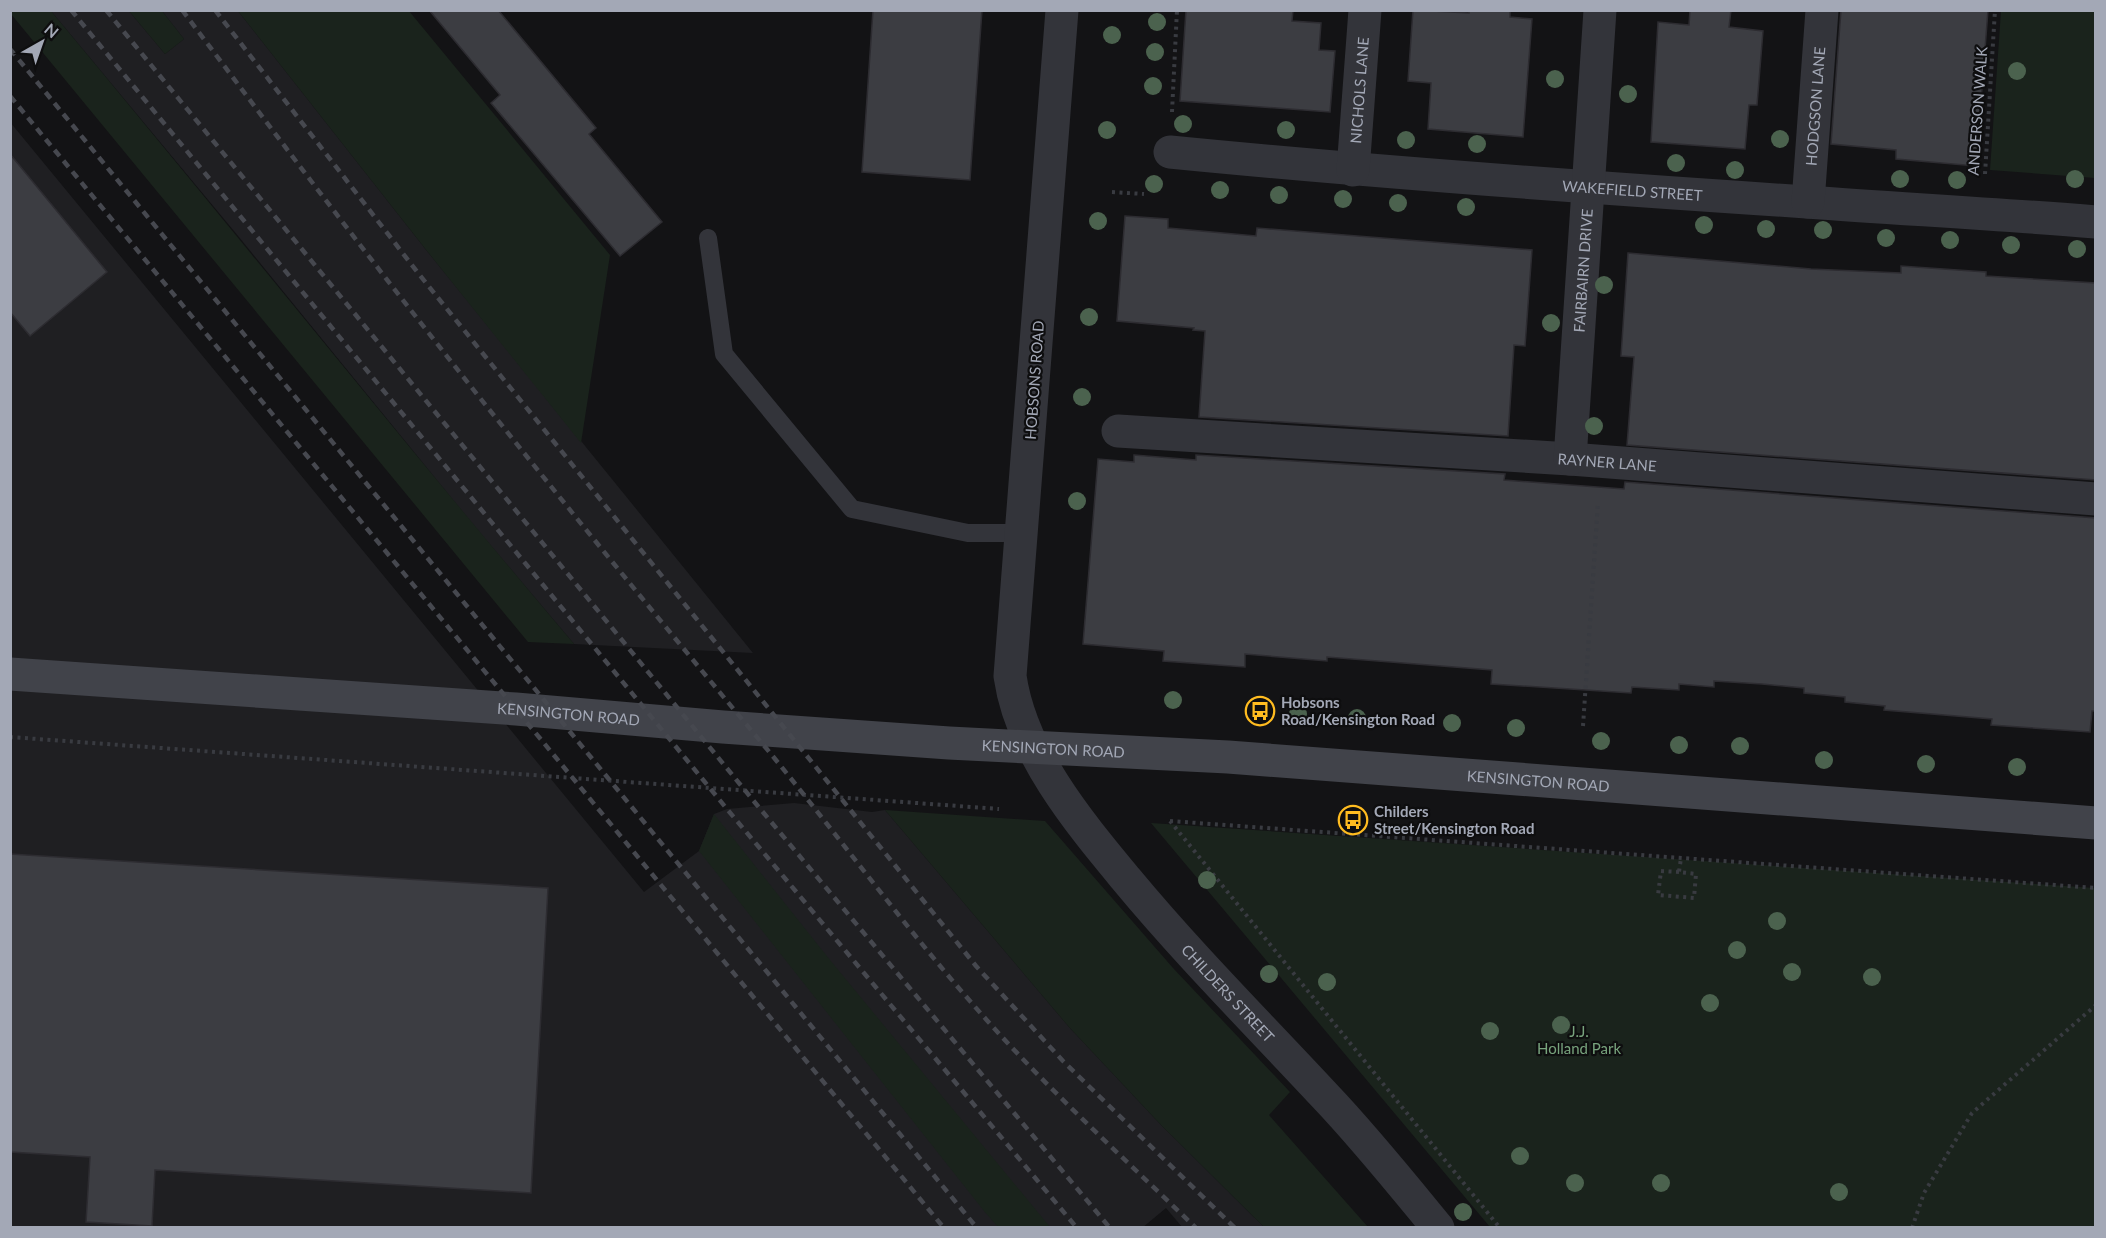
<svg xmlns="http://www.w3.org/2000/svg" width="2106" height="1238" font-family="Lato,sans-serif">
  <style>
    .built { fill: #1f1f22 }
    .green { fill: #1a231c }
    .building { fill: #3c3d42; stroke: #2d2c31; stroke-width: 1.5 }
    .lines { fill: none; stroke-linecap: round; stroke-linejoin: round }
    .path { stroke: #393b41; stroke-width: 4; stroke-dasharray: 3 4.5; stroke-linecap: butt }
    .lane { stroke: #33343a; stroke-width: 18 }
    .street { stroke: #33343a; stroke-width: 33 }
    .secondary { stroke: #41434a; stroke-width: 33 }
    .rail { stroke: #46484f; stroke-width: 4.5; stroke-dasharray: 8 6; stroke-linecap: butt }
    .tree { fill: #4b624e }
    .labels { text-anchor: middle; dominant-baseline: central; stroke-width: 4.5; stroke-linejoin: round; paint-order: stroke }
    .street-label { font-size: 15px; fill: #a3a8b6; stroke: #0e0e0f }
    .poi-label { font-size: 15px; font-weight: bold; fill: #a3a8b6; stroke: #0e0e0f; text-anchor: start }
    .park-label { font-size: 15px; fill: #78a37d; stroke: #0e0e0f }
  </style>
  <rect width="100%" height="100%" fill="#131315"/>
  <path class="built" d="M 51,11 L 129,11 L 165,54 L 184,39 L 162,11 L 238,11 L 427,251 L 753,653 L 574,644 L 471,522 L 239,237 Z
    M 10,122 L 644,892 L 699,851 L 714,814 L 727,809 L 794,803 L 872,812 L 885,810 L 1069,1027 L 1162,1126 L 1264,1227 L 1182,1227 L 1166,1208 L 1142,1228 L 11,1227 Z"/>
  <path class="green" d="M 10,11 L 51,11 C 226,221 397,435 574,644 L 528,642 L 11,14 Z
    M 129,11 L 162,11 L 184,39 L 165,54 Z
    M 238,11 L 409,11 L 610,255 L 581,443 L 427,251 Z
    M 2001,11 L 2095,11 L 2095,178 L 1990,170 Z
    M 885,810 L 1045,821 L 1173,968 L 1290,1092 L 1269,1115 L 1368,1227 L 1264,1227 L 1162,1126 L 1069,1027 Z
    M 714,814 L 830,960 L 1050,1227 L 998,1227 L 984,1211 L 699,851 Z
    M 1151,823 L 2095,888 L 2095,1227 L 1490,1227 Z"/>
  <path class="building" d="M 429,10 L 498,10 L 596,128 L 589,134 L 662,222 L 620,256 L 491,103 L 500,95 Z
    M 873,10 L 982,10 L 970,180 L 862,172 Z
    M 1186,10 L 1293,10 L 1292,21 L 1321,23 L 1319,50 L 1335,51 L 1330,112 L 1180,101 Z
    M 1413,10 L 1469,13 L 1469,10 L 1510,10 L 1510,17 L 1532,19 L 1523,137 L 1428,129 L 1431,83 L 1408,81 Z
    M 1690,10 L 1731,10 L 1729,27 L 1763,31 L 1757,105 L 1749,105 L 1745,149 L 1651,142 L 1658,22 L 1689,25 Z
    M 1841,10 L 1988,10 L 1976,166 L 1896,159 L 1896,150 L 1831,144 Z
    M 10,154 L 107,272 L 30,336 L 10,312 Z
    M 1125,216 L 1168,219 L 1168,228 L 1256,236 L 1257,228 L 1532,250 L 1525,346 L 1514,345 L 1508,436 L 1199,417 L 1205,331 L 1193,330 L 1194,328 L 1117,321 Z
    M 1628,253 L 1811,269 L 1901,273 L 1901,266 L 1986,272 L 1986,276 L 2096,283 L 2096,480 L 1627,445 L 1634,357 L 1621,356 Z
    M 1134,455 L 1196,460 L 1196,455 L 1505,474 L 1504,480 L 1624,489 L 1625,482 L 2096,518 L 2096,711 L 2092,711 L 2090,732 L 1991,725 L 1992,719 L 1884,710 L 1885,706 L 1845,702 L 1845,697 L 1804,693 L 1804,688 L 1762,684 L 1714,681 L 1714,687 L 1679,684 L 1679,690 L 1632,687 L 1631,693 L 1491,684 L 1492,670 L 1327,657 L 1327,661 L 1245,654 L 1245,667 L 1163,661 L 1164,651 L 1083,644 L 1098,459 L 1134,462 Z
    M 10,854 L 548,888 L 531,1193 L 155,1170 L 152,1226 L 86,1222 L 90,1157 L 10,1152 Z"/>
  <g class="lines">
    <path class="path" d="M 1172,112 L 1177,10
      M 1985,174 L 1995,10
      M 1112,192 L 1144,194
      M 1583,726 L 1598,502
      M 10,737 L 999,809
      M 1170,821 L 2096,888
      M 1170,821 L 1500,1228
      M 1679,872 L 1661,871 L 1658,895 L 1694,898 L 1696,874 L 1679,872 L 1681,858
      M 1912,1228 L 1924,1193 L 1972,1113 L 2096,1005"/>
    <path class="lane" d="M 708,238 L 724,354 L 852,509 L 968,533 L 1022,533"/>
    <g class="street">
      <path id="s1" d="M 1062,10 L 1010,676 C 1021,753 1078,821 1126,879 C 1189,955 1258,1024 1325,1096 C 1365,1138 1401,1183 1438,1228"/>
      <path id="s2" d="M 1170,152 C 1382,173 1594,188 1807,202 C 1903,209 1999,214 2096,222"/>
      <path id="s3" d="M 1353,170 L 1365,10"/>
      <path id="s4" d="M 1808,202 L 1822,10"/>
      <path id="s5" d="M 1118,431 L 1570,459 L 2096,499"/>
      <path id="s6" d="M 1570,459 L 1600,10"/>
    </g>
    <path class="secondary" id="s7" d="M 10,674 L 516,709 L 723,727 L 949,743 L 1228,757 L 2096,823"/>
    <path class="rail" d="M 71,10 L 727,809 L 1077,1228
      M 106,10 L 757,805 L 1110,1228
      M 182,10 C 232,76 281,142 331,207 C 473,393 621,574 771,754 C 848,848 920,948 1003,1038 C 1064,1104 1131,1165 1196,1228
      M 215,10 L 418,273 L 976,966 L 1063,1061 L 1235,1228
      M 10,49 L 977,1228
      M 10,96 L 944,1228"/>
  </g>
  <g class="tree">
    <circle cx="1157" cy="22" r="9"/>
    <circle cx="1112" cy="35" r="9"/>
    <circle cx="1155" cy="52" r="9"/>
    <circle cx="2017" cy="71" r="9"/>
    <circle cx="1555" cy="79" r="9"/>
    <circle cx="1153" cy="86" r="9"/>
    <circle cx="1628" cy="94" r="9"/>
    <circle cx="1183" cy="124" r="9"/>
    <circle cx="1107" cy="130" r="9"/>
    <circle cx="1286" cy="130" r="9"/>
    <circle cx="1780" cy="139" r="9"/>
    <circle cx="1406" cy="140" r="9"/>
    <circle cx="1477" cy="144" r="9"/>
    <circle cx="1676" cy="163" r="9"/>
    <circle cx="1735" cy="170" r="9"/>
    <circle cx="1900" cy="179" r="9"/>
    <circle cx="2075" cy="179" r="9"/>
    <circle cx="1957" cy="180" r="9"/>
    <circle cx="1154" cy="184" r="9"/>
    <circle cx="1220" cy="190" r="9"/>
    <circle cx="1279" cy="195" r="9"/>
    <circle cx="1343" cy="199" r="9"/>
    <circle cx="1398" cy="203" r="9"/>
    <circle cx="1466" cy="207" r="9"/>
    <circle cx="1098" cy="221" r="9"/>
    <circle cx="1704" cy="225" r="9"/>
    <circle cx="1766" cy="229" r="9"/>
    <circle cx="1823" cy="230" r="9"/>
    <circle cx="1886" cy="238" r="9"/>
    <circle cx="1950" cy="240" r="9"/>
    <circle cx="2011" cy="245" r="9"/>
    <circle cx="2077" cy="249" r="9"/>
    <circle cx="1604" cy="285" r="9"/>
    <circle cx="1089" cy="317" r="9"/>
    <circle cx="1551" cy="323" r="9"/>
    <circle cx="1082" cy="397" r="9"/>
    <circle cx="1594" cy="426" r="9"/>
    <circle cx="1077" cy="501" r="9"/>
    <circle cx="1173" cy="700" r="9"/>
    <circle cx="1298" cy="714" r="9"/>
    <circle cx="1357" cy="718" r="9"/>
    <circle cx="1452" cy="723" r="9"/>
    <circle cx="1516" cy="728" r="9"/>
    <circle cx="1601" cy="741" r="9"/>
    <circle cx="1679" cy="745" r="9"/>
    <circle cx="1740" cy="746" r="9"/>
    <circle cx="1824" cy="760" r="9"/>
    <circle cx="1926" cy="764" r="9"/>
    <circle cx="2017" cy="767" r="9"/>
    <circle cx="1207" cy="880" r="9"/>
    <circle cx="1777" cy="921" r="9"/>
    <circle cx="1737" cy="950" r="9"/>
    <circle cx="1792" cy="972" r="9"/>
    <circle cx="1269" cy="974" r="9"/>
    <circle cx="1872" cy="977" r="9"/>
    <circle cx="1327" cy="982" r="9"/>
    <circle cx="1710" cy="1003" r="9"/>
    <circle cx="1561" cy="1025" r="9"/>
    <circle cx="1490" cy="1031" r="9"/>
    <circle cx="1520" cy="1156" r="9"/>
    <circle cx="1575" cy="1183" r="9"/>
    <circle cx="1661" cy="1183" r="9"/>
    <circle cx="1839" cy="1192" r="9"/>
    <circle cx="1463" cy="1212" r="9"/>
  </g>
  <defs>
    <g id="bus-ring" transform="scale(1.5)"><circle r="9.5" fill="#0e0e0f" stroke="#ffbc20" stroke-width="1.5"/><path d="M-5-6H5V4H4V6H2V4H-2V6H-4V4H-5ZM-3.5-4V0h7V-4ZM-3.5 1.2v1.5H-2V1.2ZM2 1.2v1.5H3.5V1.2Z" fill="#ffbc20"/></g>
  </defs>
  <g fill-rule="evenodd">
    <use href="#bus-ring" x="1260" y="711"/>
    <use href="#bus-ring" x="1353" y="820"/>
  </g>
  <g class="labels">
    <g class="street-label">
      <text stroke="none"><textPath href="#s3" startOffset="80">NICHOLS LANE</textPath></text>
      <text stroke="none"><textPath href="#s4" startOffset="96">HODGSON LANE</textPath></text>
      <text transform="translate(1977 111) rotate(-86)">ANDERSON WALK</text>
      <text stroke="none"><textPath href="#s2" startOffset="464">WAKEFIELD STREET</textPath></text>
      <text stroke="none"><textPath href="#s6" startOffset="189">FAIRBAIRN DRIVE</textPath></text>
      <text transform="translate(1034 380) rotate(-86)">HOBSONS ROAD</text>
      <text stroke="none"><textPath href="#s5" startOffset="490">RAYNER LANE</textPath></text>
      <text stroke="none"><textPath href="#s7" startOffset="560">KENSINGTON ROAD</textPath></text>
      <text stroke="none"><textPath href="#s7" startOffset="1046">KENSINGTON ROAD</textPath></text>
      <text stroke="none"><textPath href="#s7" startOffset="1532">KENSINGTON ROAD</textPath></text>
      <text stroke="none"><textPath href="#s1" startOffset="1058">CHILDERS STREET</textPath></text>
    </g>
    <g class="poi-label">
      <text x="1281" y="702">Hobsons<tspan x="1281" dy="17">Road/Kensington Road</tspan></text>
      <text x="1374" y="811">Childers<tspan x="1374" dy="17">Street/Kensington Road</tspan></text>
    </g>
    <g class="park-label">
      <text x="1579" y="1031">J.J.<tspan x="1579" dy="17">Holland Park</tspan></text>
    </g>
  </g>
  <rect width="2106" height="1238" fill="none" stroke="#a3a8b6" stroke-width="24"/>
  <g transform="translate(42 42) rotate(40)" stroke="#0e0e0f" stroke-width="4.5" paint-order="stroke">
  <path d="M0-4.5L10 22L0 15L-10 22Z" fill="#a3a8b6"/>
  <text y="-9" font-size="16" font-weight="bold" text-anchor="middle" fill="#a3a8b6">N</text>
  </g>
</svg>
